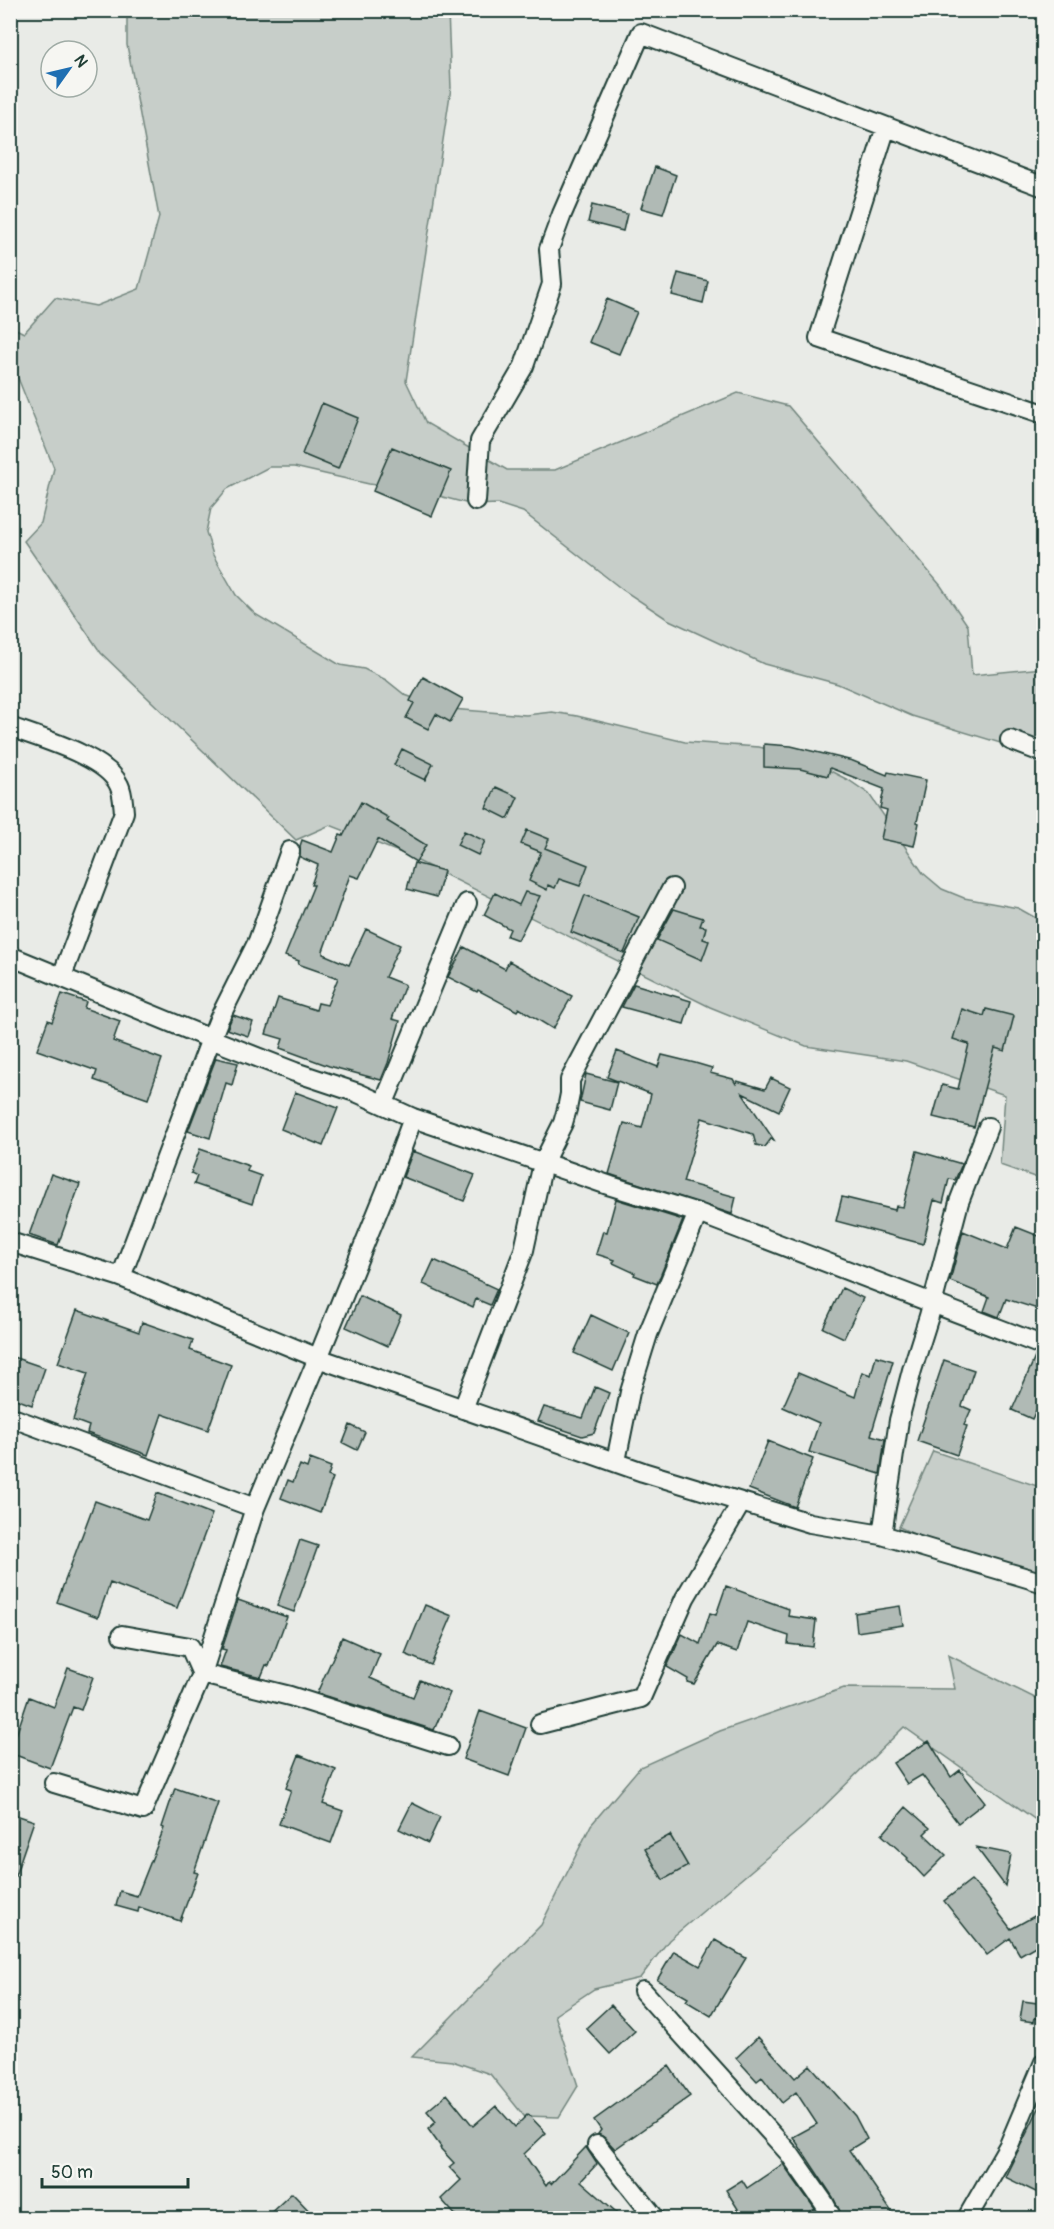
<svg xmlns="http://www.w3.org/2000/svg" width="1054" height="2229" font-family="Pangolin,sans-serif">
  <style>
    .green { fill: #c7cec9; stroke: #73867e; stroke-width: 1.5 }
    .building { fill: #b0bab5; stroke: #1f3d34; stroke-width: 1.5 }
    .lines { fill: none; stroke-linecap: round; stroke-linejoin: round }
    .street-casing { stroke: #1f3d34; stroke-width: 22 }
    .street { stroke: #f6f6f2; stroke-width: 18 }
  </style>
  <rect width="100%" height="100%" fill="#e9ebe7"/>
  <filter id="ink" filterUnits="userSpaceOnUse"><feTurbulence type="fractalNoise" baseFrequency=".0167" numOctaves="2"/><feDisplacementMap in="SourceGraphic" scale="12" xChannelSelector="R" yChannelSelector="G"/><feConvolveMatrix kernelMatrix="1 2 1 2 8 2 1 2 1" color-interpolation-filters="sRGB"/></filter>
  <g filter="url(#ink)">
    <path class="green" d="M 127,11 L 448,11 L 451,88 L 406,381 L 426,423 L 507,470 L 555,470 L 738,393 L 788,406 L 941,586 L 968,626 L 972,675 L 1043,668 L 1043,756 L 912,716 L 838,684 L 764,664 L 667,619 L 623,590 L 523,512 L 498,504 L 473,505 L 420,491 L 369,484 L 294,467 L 269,467 L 227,489 L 211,508 L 206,532 L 213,555 L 236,595 L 255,614 L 340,665 L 364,669 L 386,680 L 405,695 L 427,703 L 451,709 L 526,715 L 552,712 L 577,716 L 685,742 L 759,747 L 807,759 L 850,781 L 869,794 L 923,873 L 942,889 L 964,898 L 1018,908 L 1043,922 L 1043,1180 L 1000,1165 L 1005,1095 L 906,1061 L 806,1046 L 710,1007 L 404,854 L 330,825 L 296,840 L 101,653 L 24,541 L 41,523 L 54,468 L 18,378 L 11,368 L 10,326 L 24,333 L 55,298 L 96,306 L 139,289 L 159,217 L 127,45 Z
      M 933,1451 L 1043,1488 L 1043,1596 L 899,1527 Z
      M 948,1655 L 1043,1702 L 1043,1825 L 904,1727 L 804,1826 L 669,1940 L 640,1978 L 594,1989 L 555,2015 L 578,2086 L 559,2117 L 524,2116 L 490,2074 L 452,2061 L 412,2057 L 541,1925 L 591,1825 L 640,1767 L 720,1731 L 844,1688 L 955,1689 Z"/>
    <path class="building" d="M 655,167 L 676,175 L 663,214 L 641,208 Z
      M 592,205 L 627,214 L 623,231 L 588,222 Z
      M 678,273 L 708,281 L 703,303 L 672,295 Z
      M 607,299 L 637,312 L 619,354 L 589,342 Z
      M 322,403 L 358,418 L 338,469 L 302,454 Z
      M 392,447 L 451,471 L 432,516 L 373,491 Z
      M 423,677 L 463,699 L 450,722 L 436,714 L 428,729 L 406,718 L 414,703 L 410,701 Z
      M 764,744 L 791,746 L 853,761 L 887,775 L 888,772 L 926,780 L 917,822 L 919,823 L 914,846 L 881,839 L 887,810 L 880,808 L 884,789 L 830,768 L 828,776 L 800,769 L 764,767 Z
      M 402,749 L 433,764 L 425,780 L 394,765 Z
      M 496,787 L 518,797 L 508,819 L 486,808 Z
      M 361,802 L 389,818 L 387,821 L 426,845 L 416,862 L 378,839 L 359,878 L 350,875 L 323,951 L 323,954 L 349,965 L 366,929 L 400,945 L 385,977 L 405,985 L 392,1019 L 400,1021 L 388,1063 L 381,1080 L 329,1066 L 280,1048 L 283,1039 L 266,1034 L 278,998 L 316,1010 L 318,1003 L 327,1005 L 338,978 L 298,964 L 299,961 L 285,956 L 314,885 L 311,885 L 318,865 L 300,857 L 300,846 L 302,840 L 333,852 L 340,835 L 343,836 Z
      M 527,830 L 549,839 L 545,848 L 588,865 L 580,886 L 559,879 L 555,888 L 548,885 L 547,890 L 529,881 L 541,852 L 521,844 Z
      M 464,831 L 485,841 L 478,855 L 457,845 Z
      M 414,863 L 444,871 L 437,897 L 407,889 Z
      M 525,892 L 540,896 L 518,940 L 507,936 L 510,929 L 484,915 L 495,893 L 519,905 Z
      M 585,895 L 639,917 L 624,953 L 571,932 Z
      M 674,909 L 703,918 L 700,926 L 706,927 L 703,939 L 709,941 L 702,960 L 657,940 Z
      M 464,947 L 505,969 L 509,961 L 572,996 L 553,1029 L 519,1008 L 517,1011 L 478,990 L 477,992 L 448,977 Z
      M 634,984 L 691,1001 L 684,1024 L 622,1007 Z
      M 62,994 L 86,1002 L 84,1008 L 120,1021 L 113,1041 L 162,1059 L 148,1099 L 94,1080 L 97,1071 L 37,1050 L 48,1020 L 52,1022 Z
      M 962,1009 L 984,1016 L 986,1009 L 1014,1016 L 1005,1051 L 995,1048 L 974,1127 L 933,1117 L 942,1085 L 958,1089 L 969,1044 L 953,1039 Z
      M 233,1015 L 253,1022 L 248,1036 L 227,1029 Z
      M 617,1051 L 658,1067 L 662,1055 L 695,1063 L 712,1068 L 710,1073 L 733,1079 L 736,1084 L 737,1081 L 765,1089 L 771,1078 L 790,1087 L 779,1111 L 742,1093 L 774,1140 L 771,1139 L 765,1147 L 756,1145 L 753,1134 L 702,1118 L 683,1182 L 736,1197 L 732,1214 L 609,1174 L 624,1123 L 642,1128 L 651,1094 L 607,1077 Z
      M 216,1058 L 238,1063 L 232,1085 L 226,1083 L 210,1138 L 188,1131 Z
      M 586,1074 L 617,1082 L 610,1110 L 580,1102 Z
      M 295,1092 L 338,1108 L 323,1146 L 281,1129 Z
      M 200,1149 L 249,1166 L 247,1171 L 261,1176 L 252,1204 L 194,1184 L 197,1176 L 191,1173 Z
      M 413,1151 L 475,1175 L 464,1201 L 403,1177 Z
      M 917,1151 L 962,1164 L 955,1180 L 949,1179 L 943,1203 L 934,1200 L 923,1244 L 836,1221 L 842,1197 L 895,1210 L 896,1206 L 903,1207 Z
      M 51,1174 L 80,1184 L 58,1245 L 29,1235 Z
      M 616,1199 L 683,1220 L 657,1284 L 634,1275 L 635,1273 L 613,1263 L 615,1260 L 596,1254 L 603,1231 L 607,1232 Z
      M 1016,1227 L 1044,1238 L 1044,1252 L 1037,1268 L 1044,1270 L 1044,1311 L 1006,1299 L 999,1317 L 984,1311 L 989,1297 L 950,1281 L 963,1231 L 1007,1249 Z
      M 434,1260 L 497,1289 L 490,1305 L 476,1299 L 473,1307 L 423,1284 Z
      M 842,1288 L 863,1298 L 844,1338 L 823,1328 Z
      M 360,1296 L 401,1315 L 388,1346 L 346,1327 Z
      M 77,1310 L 139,1332 L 142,1322 L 193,1340 L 190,1350 L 231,1365 L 208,1430 L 162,1414 L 148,1455 L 87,1433 L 89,1426 L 73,1420 L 88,1373 L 58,1363 Z
      M 591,1315 L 629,1333 L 613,1371 L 574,1353 Z
      M 1036,1355 L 1044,1357 L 1044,1393 L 1032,1419 L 1012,1410 Z
      M 10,1356 L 45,1368 L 32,1405 L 10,1397 Z
      M 876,1356 L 893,1361 L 871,1435 L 885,1439 L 880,1474 L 809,1452 L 819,1423 L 783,1407 L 798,1373 L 855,1397 L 862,1372 L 871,1375 Z
      M 944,1360 L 974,1370 L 962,1406 L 971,1410 L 964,1425 L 967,1426 L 957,1455 L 917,1441 Z
      M 595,1387 L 609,1393 L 594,1433 L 582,1436 L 538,1421 L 544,1407 L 583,1418 Z
      M 350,1425 L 365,1432 L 357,1450 L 343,1443 Z
      M 768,1441 L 813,1459 L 795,1507 L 749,1489 Z
      M 310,1459 L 331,1467 L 328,1476 L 333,1478 L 320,1513 L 281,1498 L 288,1480 L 293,1482 L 300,1465 L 307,1468 Z
      M 157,1493 L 212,1514 L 177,1608 L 110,1583 L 98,1617 L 57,1602 L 95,1501 L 147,1520 Z
      M 300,1540 L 318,1546 L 294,1612 L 277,1606 Z
      M 726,1586 L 789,1609 L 788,1616 L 816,1620 L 813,1647 L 788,1644 L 789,1636 L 747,1622 L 737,1652 L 717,1645 L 694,1684 L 687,1682 L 688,1679 L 667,1667 L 682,1634 L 700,1644 L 710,1613 L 716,1615 Z
      M 238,1600 L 287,1617 L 269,1666 L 266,1665 L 261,1677 L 220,1667 L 226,1650 L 222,1649 Z
      M 425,1605 L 452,1616 L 431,1665 L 405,1654 Z
      M 900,1606 L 903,1625 L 857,1632 L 855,1613 Z
      M 342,1637 L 380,1654 L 370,1678 L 413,1697 L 420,1680 L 450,1693 L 434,1730 L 317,1693 Z
      M 68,1668 L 93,1677 L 81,1710 L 73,1707 L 50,1768 L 10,1753 L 29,1697 L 54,1707 Z
      M 480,1711 L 526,1728 L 509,1776 L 463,1759 Z
      M 929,1741 L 951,1777 L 960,1770 L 985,1802 L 958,1823 L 922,1775 L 907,1784 L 893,1763 Z
      M 299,1755 L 336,1770 L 323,1804 L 343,1811 L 331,1843 L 279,1824 L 291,1790 L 286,1788 Z
      M 175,1788 L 218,1803 L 194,1872 L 198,1873 L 180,1921 L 139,1907 L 138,1912 L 116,1906 L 120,1891 L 137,1896 L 164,1828 L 162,1827 Z
      M 412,1803 L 440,1817 L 428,1843 L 399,1829 Z
      M 906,1807 L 930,1828 L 924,1834 L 946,1855 L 924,1877 L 907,1859 L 908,1858 L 882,1835 Z
      M 10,1813 L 34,1821 L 13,1882 L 10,1882 Z
      M 670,1835 L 688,1866 L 663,1880 L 645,1849 Z
      M 976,1847 L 1011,1854 L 1005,1886 Z
      M 971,1880 L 982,1891 L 1011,1929 L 1038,1914 L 1044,1924 L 1044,1941 L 1020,1955 L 1010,1938 L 987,1955 L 944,1901 Z
      M 715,1940 L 746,1958 L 711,2016 L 686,2001 L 688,1998 L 657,1980 L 674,1951 L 700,1966 Z
      M 1023,2001 L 1044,2004 L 1044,2019 L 1035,2018 L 1034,2022 L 1020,2020 Z
      M 611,2005 L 635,2031 L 610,2054 L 586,2028 Z
      M 758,2037 L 795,2078 L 810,2065 L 855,2116 L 867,2139 L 849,2150 L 896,2218 L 843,2218 L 833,2197 L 793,2137 L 817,2124 L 796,2092 L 782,2103 L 762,2077 L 757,2081 L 736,2058 Z
      M 669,2066 L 690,2096 L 615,2149 L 605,2138 L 598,2134 L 601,2130 L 594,2120 Z
      M 447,2094 L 473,2126 L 496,2106 L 515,2127 L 528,2114 L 546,2133 L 524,2154 L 546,2186 L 549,2182 L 551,2184 L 586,2147 L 597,2164 L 581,2181 L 623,2218 L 458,2218 L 441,2199 L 461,2180 L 449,2167 L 454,2163 L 440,2148 L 441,2147 L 428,2129 L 436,2122 L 427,2111 Z
      M 1044,2098 L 1044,2196 L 1005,2177 Z
      M 783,2164 L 815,2209 L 800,2218 L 724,2218 L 738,2209 L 726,2190 L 742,2180 L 747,2188 Z
      M 292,2193 L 316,2218 L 265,2218 Z"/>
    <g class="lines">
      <g class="street-casing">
        <path id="street" d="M 886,127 L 819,338 L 1044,414
          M 476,501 L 480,441 L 524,366 L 552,284 L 549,249 L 562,214 L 641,33 L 1044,187
          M 10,727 C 39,738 106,756 119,785 C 123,793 123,803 124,812 L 62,976
          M 1010,740 L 1044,753
          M 290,851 L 258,941 L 219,1019 L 211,1039 L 295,1072 L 358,1093 L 413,1118 L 611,1186 L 698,1213 L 1044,1346
          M 10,956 L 211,1039 L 121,1277
          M 384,1103 L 467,903
          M 10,1242 L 121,1277 L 318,1358 L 643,1472 L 810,1523 L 882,1535 L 1044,1583
          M 463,1409 L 524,1250 L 543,1163 L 563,1123 L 567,1109 L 570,1094 L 570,1080 L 672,888
          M 10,1417 L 255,1508
          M 616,1461 L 630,1392 L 648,1334 L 698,1213
          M 882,1535 L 899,1420 L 912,1370 L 929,1316 L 959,1202 L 988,1127
          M 122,1635 L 190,1647 L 202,1674 L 290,1696 L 448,1746
          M 540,1724 L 641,1698 L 685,1598 L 741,1503
          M 54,1783 L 143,1810 L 202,1674 L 255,1508 L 318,1358 L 386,1191 L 413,1118
          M 643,1991 L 789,2153 L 824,2203 L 832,2218
          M 597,2145 L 655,2218
          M 967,2218 L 1009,2145 L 1044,2062"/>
      </g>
      <use href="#street" class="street"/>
    </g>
  </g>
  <rect width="1054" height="2229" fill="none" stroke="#f6f6f2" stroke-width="36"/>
  <rect x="18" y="18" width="1018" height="2193" fill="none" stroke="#1f3d34" stroke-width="2" filter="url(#ink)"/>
  <g transform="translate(69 69) rotate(56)"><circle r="28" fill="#f6f6f2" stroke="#a0aca6" stroke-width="1.5"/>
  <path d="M0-4.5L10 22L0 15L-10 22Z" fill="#1f6fb2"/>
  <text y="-9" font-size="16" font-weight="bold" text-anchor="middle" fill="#1f3d34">N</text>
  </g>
  <path d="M42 2178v9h146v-9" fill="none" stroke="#1f3d34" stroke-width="3"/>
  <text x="51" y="2178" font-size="18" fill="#1f3d34" stroke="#f6f6f2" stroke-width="4.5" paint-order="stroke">50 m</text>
</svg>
